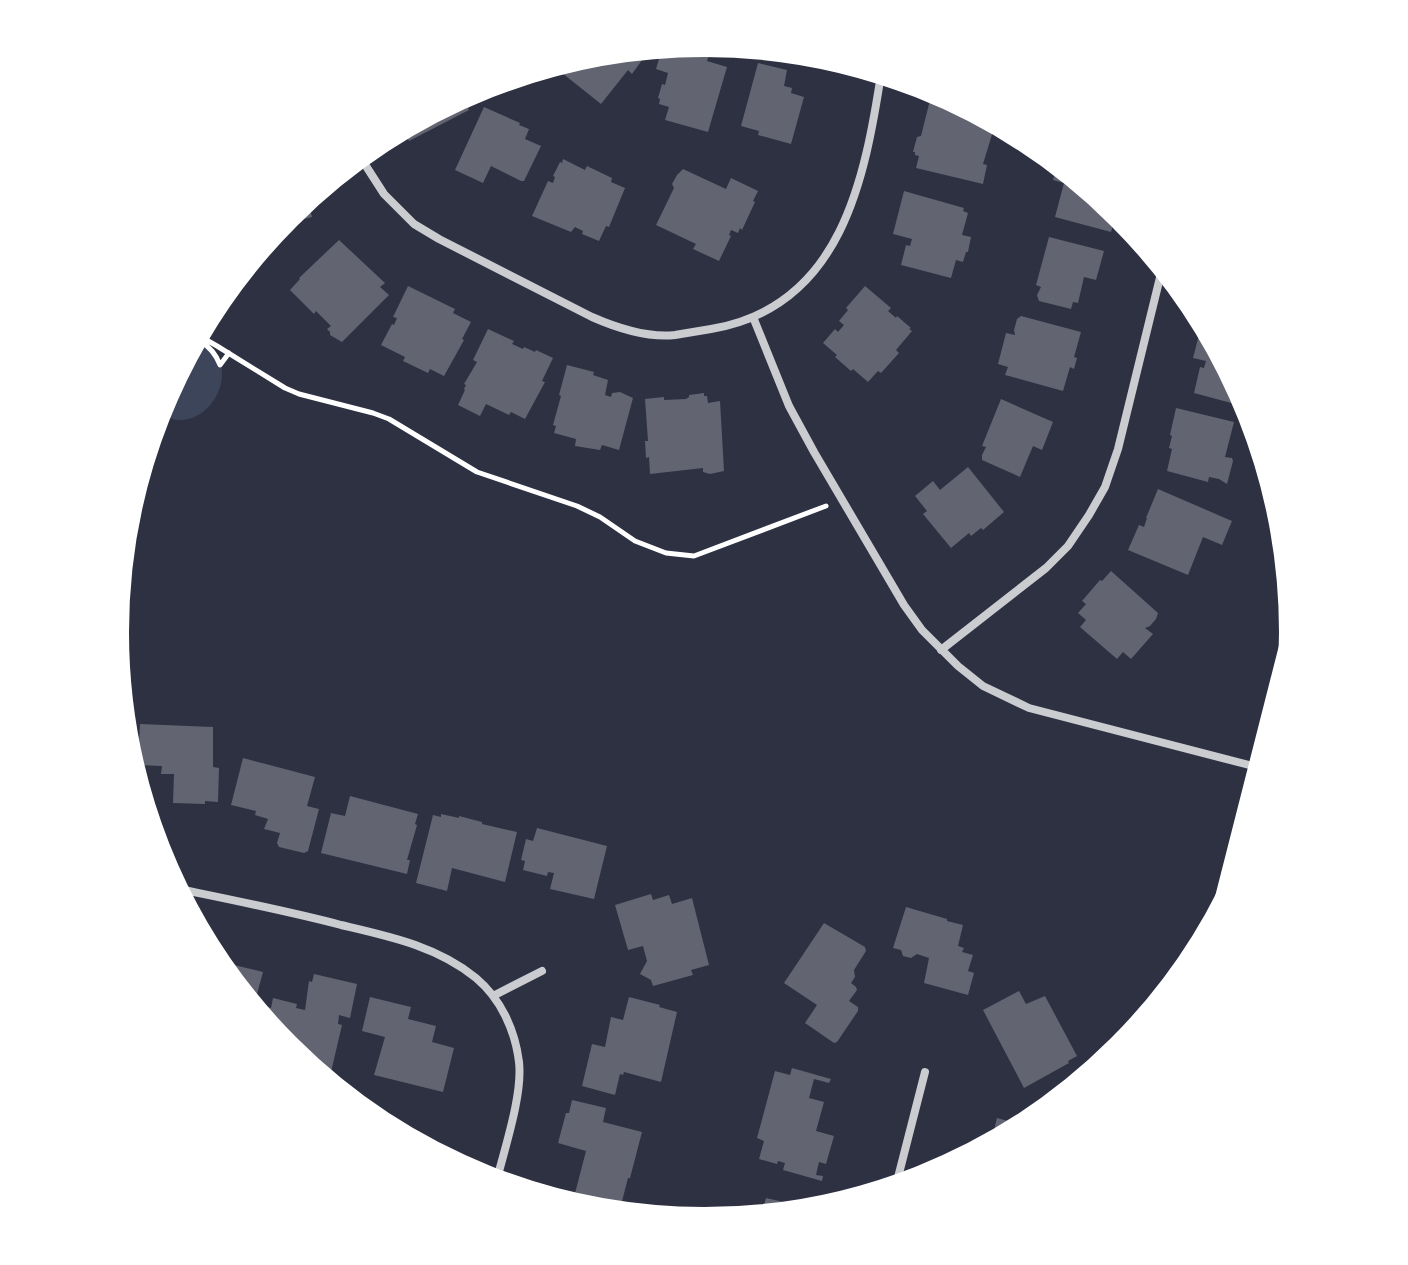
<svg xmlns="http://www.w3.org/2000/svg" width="1408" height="1265" font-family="Helvetica,sans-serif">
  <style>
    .green { fill: #3c4559 }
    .building { fill: #626471 }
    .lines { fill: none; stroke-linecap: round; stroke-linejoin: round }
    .path { stroke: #fff; stroke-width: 5 }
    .minor { stroke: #caccd0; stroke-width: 8 }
    .secondary { stroke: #fff; stroke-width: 16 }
    .rim { fill: none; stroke: #fff; stroke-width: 10 }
  </style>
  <rect width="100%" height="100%" fill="#2d3142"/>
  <path class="green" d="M 191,337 C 258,357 203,452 154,409 Z"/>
  <path class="building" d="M 664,42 L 676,45 L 676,43 L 704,51 L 703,52 L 709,54 L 707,61 L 727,67 L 708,132 L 665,120 L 669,107 L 659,104 L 660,99 L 658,98 L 662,84 L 665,85 L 668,73 L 656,69 Z
    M 637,45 L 647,53 L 632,74 L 628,70 L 601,104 L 552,65 L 557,59 L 588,49 Z
    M 758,63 L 787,70 L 784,86 L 792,88 L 791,93 L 804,97 L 791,144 L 758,135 L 759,131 L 741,126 Z
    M 463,91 L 471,106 L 468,108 L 469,110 L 409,141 L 400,124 Z
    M 931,96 L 977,108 L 997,118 L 983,164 L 987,165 L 983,184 L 916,168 L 919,156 L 915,155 L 915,152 L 913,152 L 917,137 L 921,136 Z
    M 484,107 L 520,123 L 519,125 L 529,129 L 525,139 L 541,146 L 524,181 L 521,181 L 491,166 L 483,183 L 455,170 Z
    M 563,159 L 585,170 L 587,166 L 612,178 L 611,182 L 625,188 L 609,227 L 606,226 L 599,241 L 582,234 L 583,231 L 575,227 L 571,232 L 532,216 L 548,181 L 553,183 L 555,177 L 553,176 L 560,162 L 562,163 Z
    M 1059,159 L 1118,207 L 1111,232 L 1055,217 L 1064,183 L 1053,180 Z
    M 683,169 L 726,189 L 731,178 L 758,191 L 753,201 L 755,202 L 742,230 L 740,228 L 738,233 L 731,230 L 729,235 L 731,236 L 719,261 L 693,249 L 696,244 L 656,225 L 674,188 L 672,184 L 677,175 Z
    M 904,191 L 964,208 L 963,211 L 968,213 L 962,235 L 971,237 L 968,252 L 966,252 L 963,262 L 956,260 L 951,278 L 901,265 L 906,245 L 910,246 L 912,239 L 893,234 Z
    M 306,194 L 312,217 L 295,221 L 296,225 L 268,232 L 284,212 Z
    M 1049,237 L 1104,251 L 1096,280 L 1084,277 L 1078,303 L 1073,302 L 1071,309 L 1039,301 L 1037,295 L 1041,287 L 1036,285 Z
    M 339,240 L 385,283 L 380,287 L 389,295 L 342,342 L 330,335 L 330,332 L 327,329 L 331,326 L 316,311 L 314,314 L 290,290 L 300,279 L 299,278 Z
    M 408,286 L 455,309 L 453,313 L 471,322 L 462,339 L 464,340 L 444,376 L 430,369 L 428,373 L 403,361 L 405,357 L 381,345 L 392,324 L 394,325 L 397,318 L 393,317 Z
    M 865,286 L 891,308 L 888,311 L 896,318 L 897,316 L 911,328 L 909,329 L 912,331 L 896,350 L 899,353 L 881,373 L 878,371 L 868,382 L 853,369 L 851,371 L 835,357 L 837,355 L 823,343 L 835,329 L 838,332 L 844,325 L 839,321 L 848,310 L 846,308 Z
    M 1021,316 L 1081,332 L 1074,357 L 1077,358 L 1074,369 L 1070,367 L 1063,391 L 1005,375 L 1008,367 L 998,364 L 1006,333 L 1015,335 L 1014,330 L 1017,319 Z
    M 1201,327 L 1214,331 L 1246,391 L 1239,389 L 1235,404 L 1194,393 L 1200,367 L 1204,368 L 1206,361 L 1193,358 Z
    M 488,329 L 514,341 L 512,344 L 523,349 L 524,347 L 535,352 L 536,350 L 553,358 L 542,381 L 545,382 L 525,419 L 511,412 L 509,415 L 486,404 L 480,416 L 458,405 L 465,390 L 464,389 L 466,385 L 464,384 L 477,362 L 473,360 Z
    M 567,365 L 594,372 L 593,375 L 608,380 L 605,395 L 611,397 L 612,393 L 620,392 L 633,398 L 619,450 L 602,445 L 600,450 L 575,446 L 576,439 L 554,433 L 556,426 L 553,425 L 561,396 L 559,395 Z
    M 704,393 L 704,396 L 707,396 L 708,403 L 720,401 L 724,471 L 710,474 L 703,472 L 703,468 L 650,474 L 649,457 L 646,458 L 645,441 L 648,441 L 645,399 L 664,397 L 664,400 L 686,399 L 689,397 L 689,395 Z
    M 1001,399 L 1053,422 L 1042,450 L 1033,446 L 1020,477 L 982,460 L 982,455 L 986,447 L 982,446 Z
    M 1176,408 L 1234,422 L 1225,457 L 1232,458 L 1233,461 L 1227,484 L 1219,479 L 1209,477 L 1208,482 L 1167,471 L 1172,449 L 1169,448 L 1172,436 L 1170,435 Z
    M 143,445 L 152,448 L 155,460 L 146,469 L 136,467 Z
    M 968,467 L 1004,512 L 983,530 L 981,528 L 971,536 L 969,533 L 951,548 L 923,514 L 927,511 L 915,496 L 933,481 L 940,490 Z
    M 1158,489 L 1232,521 L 1222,545 L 1203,537 L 1188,575 L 1128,550 L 1139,525 L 1144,527 L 1147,518 L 1146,518 Z
    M 1111,571 L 1158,613 L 1156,619 L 1150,626 L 1145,628 L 1153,634 L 1131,659 L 1123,652 L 1117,659 L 1080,627 L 1086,620 L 1078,613 L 1086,604 L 1082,601 L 1100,580 L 1102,581 Z
    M 140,724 L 213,727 L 213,767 L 219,768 L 218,802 L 205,801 L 205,804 L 173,803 L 174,774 L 161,774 L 162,766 L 138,765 Z
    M 243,758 L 315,777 L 307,806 L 319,809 L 308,851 L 304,853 L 279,847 L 277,843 L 280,833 L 264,829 L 268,819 L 255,815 L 256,811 L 231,805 Z
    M 350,796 L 418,814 L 415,824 L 417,825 L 407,860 L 410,860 L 407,874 L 321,853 L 331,813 L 345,816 Z
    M 441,814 L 459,818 L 459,816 L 482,822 L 482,824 L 517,832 L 505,882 L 452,868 L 447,891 L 416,883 L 433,815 L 441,817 Z
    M 537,828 L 607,846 L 594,899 L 550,889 L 554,873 L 548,872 L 547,876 L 523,870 L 525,861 L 521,860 L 526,839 L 533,841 Z
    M 651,894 L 653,900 L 669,895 L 672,904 L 692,898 L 709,965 L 691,970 L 693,975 L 653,986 L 651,980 L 640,974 L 647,961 L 643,946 L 628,950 L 615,905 Z
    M 906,907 L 947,919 L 947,921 L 963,925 L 958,946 L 964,948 L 962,952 L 973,955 L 968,971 L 974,973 L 968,995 L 924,983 L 929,958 L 917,954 L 911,958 L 903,956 L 901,950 L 893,948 Z
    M 824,923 L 865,947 L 866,951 L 854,970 L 855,977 L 851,983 L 856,987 L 857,990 L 849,1001 L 858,1007 L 858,1011 L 837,1042 L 834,1043 L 805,1023 L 817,1005 L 784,983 Z
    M 230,964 L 263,972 L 254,1005 L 244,1002 L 244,1004 L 219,974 L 227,976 Z
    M 314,974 L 357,984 L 350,1018 L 339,1015 L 338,1024 L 342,1025 L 331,1072 L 299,1065 L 299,1063 L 283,1053 L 263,1027 L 267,1007 L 271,1008 L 273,998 L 297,1004 L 296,1008 L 305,1010 L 309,981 L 312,982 Z
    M 1019,991 L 1026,1004 L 1045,996 L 1077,1056 L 1068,1061 L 1069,1063 L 1024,1088 L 983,1010 Z
    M 370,997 L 411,1007 L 408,1019 L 436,1026 L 432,1042 L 454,1048 L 443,1092 L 374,1075 L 385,1037 L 362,1031 Z
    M 629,997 L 660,1005 L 659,1007 L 677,1012 L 661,1082 L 624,1072 L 623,1075 L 620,1074 L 615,1095 L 582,1086 L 592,1044 L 605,1047 L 611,1017 L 623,1020 Z
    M 792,1068 L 831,1079 L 829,1083 L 814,1079 L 809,1098 L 824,1102 L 816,1131 L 834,1136 L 826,1164 L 819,1162 L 816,1175 L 823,1176 L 822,1181 L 783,1170 L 785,1163 L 778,1161 L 777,1164 L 759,1159 L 764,1141 L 757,1138 L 775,1071 L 790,1075 Z
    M 572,1100 L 606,1108 L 603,1122 L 642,1132 L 630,1178 L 628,1178 L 619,1213 L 573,1201 L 586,1151 L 558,1143 L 566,1113 L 569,1113 Z
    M 997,1118 L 1033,1128 L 989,1151 Z
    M 766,1198 L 806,1207 L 803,1217 L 760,1221 Z"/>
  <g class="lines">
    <path class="path" d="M 192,336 L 203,338 L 217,346 L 285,388 L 299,394 L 373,413 L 389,419 L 477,472 L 577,506 L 600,517 L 635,541 L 666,553 L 694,556 L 826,506
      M 200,341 C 210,347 216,354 220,365 L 229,353
      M 150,447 L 150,441 L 163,414"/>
    <path class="minor" d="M 357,152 L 384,194 L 414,224 L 439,239 L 592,317 C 617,328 647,338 675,335 C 687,333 699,331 711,329 C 842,307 865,179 882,68
      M 753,317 L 789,406 L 814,452 L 904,605 L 922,630 L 958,666 L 983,686 L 1029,708 L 1257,767
      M 941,650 L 1046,568 L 1068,546 L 1089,515 L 1105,487 L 1118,449 L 1164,261
      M 169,887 C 227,899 284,910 341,925 C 388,936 437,946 476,978 C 501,999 515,1030 519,1062 C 523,1096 503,1153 495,1187
      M 493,996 L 542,971
      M 894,1193 L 925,1072"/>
    <path class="secondary" d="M 1214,933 L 1296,611"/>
  </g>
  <path d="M0 0H1408V1265H0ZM124 632a580 580 0 1 1 1160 0a580 580 0 1 1-1160 0Z" fill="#fff" fill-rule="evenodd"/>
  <path class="rim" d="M124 632a580 580 0 1 1 1160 0a580 580 0 1 1-1160 0Z"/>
</svg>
